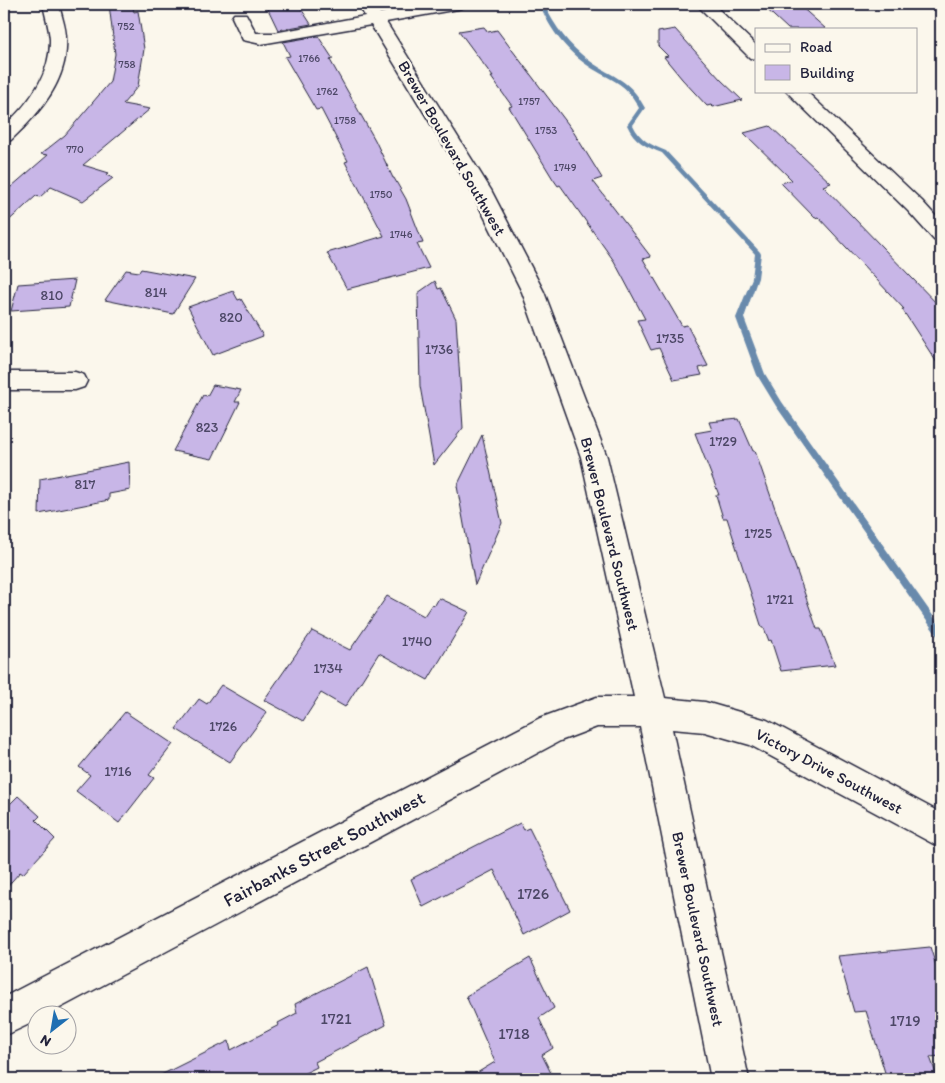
<svg xmlns="http://www.w3.org/2000/svg" width="945" height="1083" font-family="Itim,sans-serif">
  <style>
    .lines { fill: none; stroke-linecap: round; stroke-linejoin: round }
    .stream { fill: #698aac; fill-rule: evenodd }
    .building { fill: #c8b6e7; stroke: #22223b }
    .minor-casing { stroke: #22223b; stroke-width: 3 }
    .minor { fill: #fbf7ec; fill-rule: evenodd }
    .labels { text-anchor: middle; dominant-baseline: central; stroke-width: 5; stroke-linejoin: round; paint-order: stroke }
    .far-number-label { font-size: 11px; fill: #4c4766 }
    .number-label { font-size: 14px; fill: #4c4766 }
    .street-label { font-size: 16px; fill: #22223b; stroke: #fbf7ec }
    .near-number-label { font-size: 16px; fill: #4c4766 }
    .near-street-label { font-size: 19px; fill: #22223b; stroke: #fbf7ec }
  </style>
  <rect width="100%" height="100%" fill="#fbf7ec"/>
  <filter id="ink" filterUnits="userSpaceOnUse"><feTurbulence type="fractalNoise" baseFrequency=".02" numOctaves="2"/><feDisplacementMap in="SourceGraphic" scale="10" xChannelSelector="R" yChannelSelector="G"/><feConvolveMatrix kernelMatrix="1 2 1 2 8 2 1 2 1" color-interpolation-filters="sRGB"/></filter>
  <g filter="url(#ink)">
    <g class="lines">
      <path class="stream" d="M 540,4 L 544,4 C 555,27 569,46 590,61 C 615,79 629,78 645,108 L 633,125 C 640,140 651,145 666,151 L 760,252 L 761,254 L 758,278 L 744,318 L 765,374 L 782,402 L 941,627 L 941,638 L 938,637 L 776,406 L 757,375 L 736,318 L 752,278 L 755,254 L 662,153 C 646,147 634,141 627,125 L 639,108 C 626,83 615,82 593,69 C 569,54 549,30 540,4 Z"/>
    </g>
    <path class="building" d="M 109,4 L 132,4 L 134,12 L 138,11 L 144,49 L 138,86 L 123,104 L 150,109 L 83,165 L 109,173 L 106,175 L 113,178 L 83,201 L 51,187 L 40,197 L 36,196 L 4,225 L 4,193 L 48,155 L 41,154 L 65,135 L 110,82 L 115,54 Z
      M 286,4 L 298,4 L 311,24 L 278,30 L 267,7 Z
      M 761,4 L 798,4 L 826,29 L 788,29 Z
      M 484,27 L 488,32 L 497,30 L 571,128 L 602,178 L 593,181 L 651,257 L 643,259 L 682,326 L 687,325 L 708,366 L 699,368 L 702,375 L 674,380 L 659,348 L 651,350 L 637,320 L 645,319 L 614,261 L 560,185 L 558,186 L 553,179 L 509,107 L 512,106 L 491,77 L 493,77 L 459,31 Z
      M 675,29 L 721,80 L 742,100 L 713,107 L 711,105 L 707,106 L 682,79 L 664,57 L 668,56 L 658,46 L 658,32 Z
      M 318,36 L 333,59 L 330,60 L 375,140 L 393,178 L 394,178 L 406,199 L 423,243 L 417,244 L 429,268 L 347,289 L 327,253 L 384,236 L 345,162 L 348,161 L 321,109 L 316,110 L 285,57 L 290,56 L 283,42 Z
      M 770,126 L 831,183 L 823,186 L 941,308 L 941,369 L 902,309 L 904,309 L 818,217 L 815,218 L 781,183 L 792,180 L 744,133 Z
      M 141,269 L 195,279 L 173,314 L 105,300 L 126,270 L 139,272 Z
      M 75,280 L 69,307 L 11,311 L 18,284 Z
      M 435,281 L 438,289 L 441,288 L 456,319 L 463,428 L 434,465 L 420,386 L 418,293 Z
      M 233,291 L 238,300 L 241,299 L 263,336 L 213,355 L 188,307 Z
      M 213,385 L 241,390 L 235,402 L 240,402 L 212,459 L 173,451 L 203,395 L 207,396 Z
      M 739,419 L 753,451 L 755,451 L 817,629 L 821,629 L 835,665 L 781,671 L 771,640 L 769,641 L 764,628 L 762,628 L 727,518 L 723,518 L 716,495 L 719,495 L 695,433 L 712,430 L 709,422 Z
      M 482,435 L 502,523 L 475,585 L 457,486 Z
      M 129,462 L 130,490 L 109,494 L 109,500 L 39,514 L 40,479 Z
      M 387,596 L 424,616 L 432,604 L 435,605 L 439,598 L 469,612 L 428,680 L 379,653 L 345,707 L 321,693 L 303,721 L 264,700 L 312,631 L 350,650 Z
      M 221,685 L 267,712 L 230,762 L 176,729 L 199,699 L 207,704 Z
      M 125,712 L 173,744 L 149,775 L 154,778 L 119,823 L 76,791 L 90,775 L 79,767 Z
      M 18,796 L 40,816 L 36,820 L 55,839 L 23,874 L 20,872 L 4,890 L 4,810 Z
      M 520,823 L 524,830 L 529,828 L 570,910 L 524,935 L 494,870 L 423,907 L 411,879 Z
      M 930,947 L 941,981 L 941,1056 L 930,1057 L 938,1079 L 887,1079 L 866,1011 L 854,1012 L 838,956 Z
      M 530,958 L 554,1008 L 539,1018 L 553,1048 L 542,1055 L 554,1079 L 467,1079 L 495,1062 L 466,996 Z
      M 368,967 L 386,1025 L 315,1062 L 317,1067 L 293,1079 L 153,1079 L 229,1041 L 231,1050 L 279,1025 L 278,1023 L 297,1013 L 295,1004 Z"/>
    <g class="lines">
      <g class="minor-casing">
        <path id="minor" d="M 43,4 L 59,4 C 61,15 66,27 66,38 C 69,80 39,114 11,140 L 4,142 L 4,126 C 29,104 51,74 50,39 C 49,27 45,15 43,4 Z
          M 358,4 L 374,4 L 380,13 L 433,4 L 466,4 L 464,7 L 458,9 L 386,22 L 491,190 L 544,292 L 607,457 L 665,698 L 705,702 L 767,720 L 941,813 L 941,848 L 750,745 L 705,732 L 672,729 L 749,1079 L 711,1079 L 640,727 L 597,727 L 560,741 L 45,1016 L 38,1016 L 38,1020 L 4,1036 L 4,997 L 540,718 L 597,697 L 634,697 L 581,457 L 522,292 L 471,190 L 371,25 L 261,44 L 243,40 L 232,17 L 234,14 L 246,14 L 256,33 L 274,33 L 365,16 Z
          M 696,4 L 713,4 L 756,45 L 756,59 L 750,58 Z
          M 786,91 L 806,91 L 922,201 L 941,222 L 941,242 L 934,240 L 908,211 Z
          M 4,372 L 75,372 L 84,375 L 87,381 L 84,387 L 75,390 L 4,390 Z"/>
      </g>
      <use href="#minor" class="minor"/>
    </g>
  </g>
  <g class="labels">
    <g class="far-number-label">
      <text x="126" y="26">752</text>
      <text x="309" y="58">1766</text>
      <text x="127" y="64">758</text>
      <text x="327" y="91">1762</text>
      <text x="529" y="101">1757</text>
      <text x="345" y="120">1758</text>
      <text x="546" y="130">1753</text>
      <text x="75" y="149">770</text>
      <text x="565" y="167">1749</text>
      <text x="381" y="194">1750</text>
      <text x="401" y="234">1746</text>
    </g>
    <g class="number-label">
      <text x="156" y="292">814</text>
      <text x="52" y="295">810</text>
      <text x="231" y="317">820</text>
      <text x="670" y="338">1735</text>
      <text x="439" y="349">1736</text>
      <text x="207" y="427">823</text>
      <text x="723" y="441">1729</text>
      <text x="85" y="484">817</text>
      <text x="758" y="533">1725</text>
      <text x="780" y="599">1721</text>
      <text x="417" y="641">1740</text>
      <text x="328" y="668">1734</text>
      <text x="223" y="726">1726</text>
      <text x="118" y="771">1716</text>
    </g>
    <g class="street-label">
      <text transform="translate(452 148) rotate(60)">Brewer Boulevard Southwest</text>
      <text transform="translate(610 534) rotate(76)">Brewer Boulevard Southwest</text>
      <text transform="translate(829 771) rotate(28)">Victory Drive Southwest</text>
      <text transform="translate(698 929) rotate(78)">Brewer Boulevard Southwest</text>
    </g>
    <g class="near-number-label">
      <text x="533" y="893">1726</text>
      <text x="336" y="1018">1721</text>
      <text x="905" y="1020">1719</text>
      <text x="514" y="1033">1718</text>
    </g>
    <g class="near-street-label">
      <text transform="translate(324 849) rotate(-28)">Fairbanks Street Southwest</text>
    </g>
  </g>
  <rect width="945" height="1083" fill="none" stroke="#fbf7ec" stroke-width="20"/>
  <rect x="10" y="10" width="925" height="1063" fill="none" stroke="#22223b" stroke-width="2" filter="url(#ink)"/>
  <rect x="755" y="28" width="162" height="65" fill="#fbf7ec" stroke="#a4a2a5"/>
  <rect x="765" y="44" width="25" height="8" fill="#fbf7ec" stroke="#a4a2a5"/>
  <text x="800" y="52" font-size="15" fill="#22223b">Road</text>
  <rect x="765" y="65" width="25" height="15" fill="#c8b6e7" stroke="#a4a2a5"/>
  <text x="800" y="78" font-size="15" fill="#22223b">Building</text>
  <g transform="translate(52 1030) rotate(211)"><circle r="24" fill="#fbf7ec" stroke="#a4a2a5"/>
  <path d="M0-4L9 19L0 12L-9 19Z" fill="#1f6fb2"/>
  <text y="-8" font-size="14" font-weight="bold" text-anchor="middle" fill="#22223b">N</text>
  </g>
</svg>
